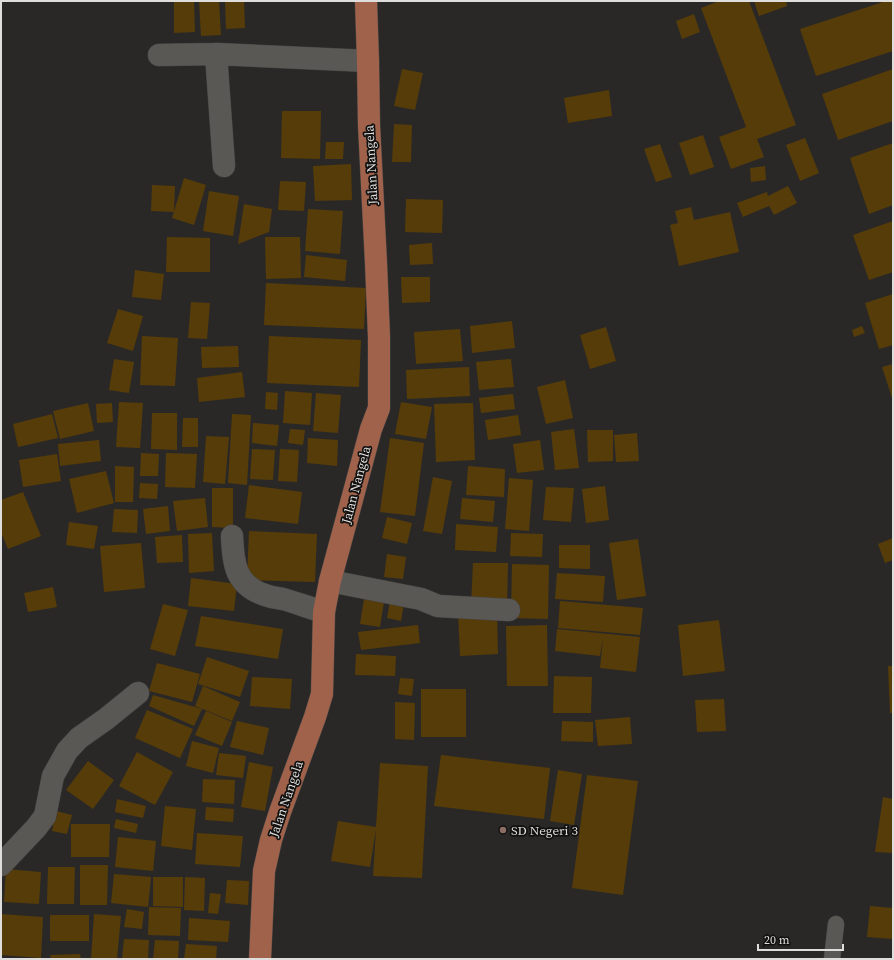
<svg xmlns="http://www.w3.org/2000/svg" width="894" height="960" font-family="'Source Serif 4',serif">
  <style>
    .building { fill: #563c09 }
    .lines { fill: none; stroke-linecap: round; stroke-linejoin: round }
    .lane-casing { stroke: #484644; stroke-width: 17 }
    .street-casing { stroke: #484644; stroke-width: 23 }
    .primary-casing { stroke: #484644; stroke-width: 23 }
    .lane { stroke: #595855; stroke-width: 16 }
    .street { stroke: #595855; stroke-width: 22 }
    .primary { stroke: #a0624b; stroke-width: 22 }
    .education-dot { fill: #8d6e63; stroke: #121110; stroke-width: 1.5 }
    .labels { text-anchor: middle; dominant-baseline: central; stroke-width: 3.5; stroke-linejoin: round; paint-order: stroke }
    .street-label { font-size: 13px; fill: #dfdedc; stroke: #121110 }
    .poi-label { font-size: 13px; fill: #dfdedc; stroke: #121110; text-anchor: start }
  </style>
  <rect width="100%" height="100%" fill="#2a2826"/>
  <path class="building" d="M 194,1 L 195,32 L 174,33 L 174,2 Z
    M 199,1 L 219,1 L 221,35 L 201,36 Z
    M 225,1 L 244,1 L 245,28 L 226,29 Z
    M 719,1 L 749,1 L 796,125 L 757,139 L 764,157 L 731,169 L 719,137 L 746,127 L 701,8 Z
    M 754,1 L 786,1 L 787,6 L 759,16 Z
    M 886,1 L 893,1 L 893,51 L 816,76 L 800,29 Z
    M 694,14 L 700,32 L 682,39 L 676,21 Z
    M 402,69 L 423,73 L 415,110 L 394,106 Z
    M 893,69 L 893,121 L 838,140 L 822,94 Z
    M 609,90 L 612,116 L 568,123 L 564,98 Z
    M 282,111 L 321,111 L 320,159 L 281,158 Z
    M 394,124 L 412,125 L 411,162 L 392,162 Z
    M 703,135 L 714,167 L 690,175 L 679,143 Z
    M 805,138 L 819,173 L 800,181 L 786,145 Z
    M 326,142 L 344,142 L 343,159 L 325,159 Z
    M 893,143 L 893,205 L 869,214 L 850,158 Z
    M 660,144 L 672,177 L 656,182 L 644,149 Z
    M 351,164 L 352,200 L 315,201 L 313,166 Z
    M 765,166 L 766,180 L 751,182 L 750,168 Z
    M 184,178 L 206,185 L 194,225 L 172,218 Z
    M 280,181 L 306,182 L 304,211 L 278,210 Z
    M 152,185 L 175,186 L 174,212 L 151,211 Z
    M 788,186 L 797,203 L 774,215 L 769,206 L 743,217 L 737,203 L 767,192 L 768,196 Z
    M 209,191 L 239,196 L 233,236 L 203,231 Z
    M 406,199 L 443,200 L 442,233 L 405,232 Z
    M 244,204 L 272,209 L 269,232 L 238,244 Z
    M 691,207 L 694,220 L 730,212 L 739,252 L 679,266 L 670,225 L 678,223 L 675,211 Z
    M 308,209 L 343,211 L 340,254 L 305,251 Z
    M 893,221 L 893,272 L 869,280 L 853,235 Z
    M 167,237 L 210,238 L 210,272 L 166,272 Z
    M 265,237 L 300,237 L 301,278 L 266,279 Z
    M 432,243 L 433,264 L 410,265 L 409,245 Z
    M 306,255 L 347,260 L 345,281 L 304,277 Z
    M 135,270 L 164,274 L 161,300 L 132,297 Z
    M 401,277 L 430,277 L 430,302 L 402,303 Z
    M 266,283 L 366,288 L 364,329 L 264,325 Z
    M 893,294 L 893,345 L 879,349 L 865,303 Z
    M 191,302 L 210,303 L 207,339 L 188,338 Z
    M 118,309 L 143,316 L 133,351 L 107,343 Z
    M 512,321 L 515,348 L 472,353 L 470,326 Z
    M 862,326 L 865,333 L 854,337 L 852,330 Z
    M 606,327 L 616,361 L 590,369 L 580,335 Z
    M 460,329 L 463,361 L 416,364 L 414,332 Z
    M 142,336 L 178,338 L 175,386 L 140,385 Z
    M 269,336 L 361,340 L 359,387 L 267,383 Z
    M 238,346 L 239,367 L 202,368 L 201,347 Z
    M 114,359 L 134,362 L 129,393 L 109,390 Z
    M 511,359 L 514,387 L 479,390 L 476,362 Z
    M 893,364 L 893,401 L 882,367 Z
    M 469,367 L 470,396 L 407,399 L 406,370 Z
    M 242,372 L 245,397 L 199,402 L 197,378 Z
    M 565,380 L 573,418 L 546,424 L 537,387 Z
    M 285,391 L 312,393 L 310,425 L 283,423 Z
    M 266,392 L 278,393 L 277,410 L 265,409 Z
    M 316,393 L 341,395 L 338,433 L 313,431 Z
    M 513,394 L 515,409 L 481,413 L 479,398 Z
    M 119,402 L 143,403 L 140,448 L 116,447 Z
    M 401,402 L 432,407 L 426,439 L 395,434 Z
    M 88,403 L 94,431 L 60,439 L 53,411 Z
    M 112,403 L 113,422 L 97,423 L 96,404 Z
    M 473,403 L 475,460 L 436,462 L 434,404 Z
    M 152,413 L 177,413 L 177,450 L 151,449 Z
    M 52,414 L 58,438 L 18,447 L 13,424 Z
    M 232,414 L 251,415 L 247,485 L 228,483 Z
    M 518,415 L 521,435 L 488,440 L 485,420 Z
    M 183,418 L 198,418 L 198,447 L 182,447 Z
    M 253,423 L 279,425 L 277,446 L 252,443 Z
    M 290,429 L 305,430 L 303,445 L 288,443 Z
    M 574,429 L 579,468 L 555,470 L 551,432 Z
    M 587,430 L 613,430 L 613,461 L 588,462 Z
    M 637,433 L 639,461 L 616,462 L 614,435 Z
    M 206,436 L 229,437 L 225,484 L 203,482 Z
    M 308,438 L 338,440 L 337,466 L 307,463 Z
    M 390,438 L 424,443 L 415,516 L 380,512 Z
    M 99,440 L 101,461 L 60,466 L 58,444 Z
    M 540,440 L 544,470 L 517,473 L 513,444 Z
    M 252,449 L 275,450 L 273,480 L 250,479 Z
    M 280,449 L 299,450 L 297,482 L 278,481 Z
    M 141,453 L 159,454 L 158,476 L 140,476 Z
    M 166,453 L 197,454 L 195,488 L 165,487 Z
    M 57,454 L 61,481 L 23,487 L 19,460 Z
    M 115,466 L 134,467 L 133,502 L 115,502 Z
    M 468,466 L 505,469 L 504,497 L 466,495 Z
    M 106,471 L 114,503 L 77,513 L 69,479 Z
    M 433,477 L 452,481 L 442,534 L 423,531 Z
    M 509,478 L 533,480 L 529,531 L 505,529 Z
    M 140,483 L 158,484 L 157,499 L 139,498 Z
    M 249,485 L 302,492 L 298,524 L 245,518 Z
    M 605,486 L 609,520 L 586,523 L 582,489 Z
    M 546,487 L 574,488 L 571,522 L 543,520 Z
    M 212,488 L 233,488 L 233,528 L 212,527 Z
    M 23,492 L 41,536 L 8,549 L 1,532 L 1,500 Z
    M 205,498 L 208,527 L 177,531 L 173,501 Z
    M 462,498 L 495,501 L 493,522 L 460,519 Z
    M 168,506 L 170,531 L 146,534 L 143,509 Z
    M 114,509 L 138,510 L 137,533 L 112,532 Z
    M 387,517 L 412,523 L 407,544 L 382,538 Z
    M 69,522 L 98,526 L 94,549 L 66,545 Z
    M 456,524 L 498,527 L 496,552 L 455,550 Z
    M 249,531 L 317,534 L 315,582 L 247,580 Z
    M 212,533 L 214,571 L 189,573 L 188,534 Z
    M 511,533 L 543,534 L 542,557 L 510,556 Z
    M 182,535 L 183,562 L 157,563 L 155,537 Z
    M 893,538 L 893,560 L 885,563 L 878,544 Z
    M 638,539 L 646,596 L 617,600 L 609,543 Z
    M 141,543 L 145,588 L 104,592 L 100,546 Z
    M 559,545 L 590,545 L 590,569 L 559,568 Z
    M 387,554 L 406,557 L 403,579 L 384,577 Z
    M 473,563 L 508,563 L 507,607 L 471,606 Z
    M 512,564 L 549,565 L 548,619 L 511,618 Z
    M 557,573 L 605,576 L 603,602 L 555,599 Z
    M 191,578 L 237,584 L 234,611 L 188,606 Z
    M 53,587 L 57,607 L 28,612 L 24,593 Z
    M 364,599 L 384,602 L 380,627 L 360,624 Z
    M 390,601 L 404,603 L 401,621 L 387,618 Z
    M 560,601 L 643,608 L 640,635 L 558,628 Z
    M 163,604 L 188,610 L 175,656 L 150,649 Z
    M 497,611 L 498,654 L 460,656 L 458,613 Z
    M 201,616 L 283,629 L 278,659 L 195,646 Z
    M 719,620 L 725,671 L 683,676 L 678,625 Z
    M 418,625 L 420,643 L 361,650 L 358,632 Z
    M 547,625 L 548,686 L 507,686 L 506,626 Z
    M 557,629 L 640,637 L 636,672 L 600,668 L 603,638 L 600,656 L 555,651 Z
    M 356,654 L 396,656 L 395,676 L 355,675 Z
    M 207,657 L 249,671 L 240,697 L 198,684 Z
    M 157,663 L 200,674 L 192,702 L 149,691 Z
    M 888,666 L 893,666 L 893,713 L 890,713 Z
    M 554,676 L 592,677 L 591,713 L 553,713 Z
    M 252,677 L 292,679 L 290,709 L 250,706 Z
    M 400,678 L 414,679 L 412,696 L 398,694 Z
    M 203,686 L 240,702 L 232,721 L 195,706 Z
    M 421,689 L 466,689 L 466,737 L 421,737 Z
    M 153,695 L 202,709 L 194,726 L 149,706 Z
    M 724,699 L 726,731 L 697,732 L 695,700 Z
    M 395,702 L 415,703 L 414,740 L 395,739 Z
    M 147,710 L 193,729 L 180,758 L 135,738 Z
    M 206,711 L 232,722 L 222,746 L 195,735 Z
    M 630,717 L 632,744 L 598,746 L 595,720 Z
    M 237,721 L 269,728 L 263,755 L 230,747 Z
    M 562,721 L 593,722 L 593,742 L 561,741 Z
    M 192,741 L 219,748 L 213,773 L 186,766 Z
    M 137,752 L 173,772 L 155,805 L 119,786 Z
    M 219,753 L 246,756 L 243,778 L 216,775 Z
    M 441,755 L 550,768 L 544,819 L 434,806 Z
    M 88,761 L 114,780 L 93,809 L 66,790 Z
    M 249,762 L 273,767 L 265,811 L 241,807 Z
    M 380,763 L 428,766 L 422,878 L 373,876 L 376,829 L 370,867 L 331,861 L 338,821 L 376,827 Z
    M 558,770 L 582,774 L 574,825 L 550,821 Z
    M 587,775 L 638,781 L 623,895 L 572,888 Z
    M 203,779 L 235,780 L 234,804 L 202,802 Z
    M 883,797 L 893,799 L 893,853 L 875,852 Z
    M 117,799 L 146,806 L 143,818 L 115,812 Z
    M 165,806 L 196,809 L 192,850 L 161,846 Z
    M 206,807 L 234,809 L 233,822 L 205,820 Z
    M 56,811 L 72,815 L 67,834 L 52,831 Z
    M 116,819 L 138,824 L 136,833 L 114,828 Z
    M 71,824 L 110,824 L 109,857 L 71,857 Z
    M 197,833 L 243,836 L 240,867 L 195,864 Z
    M 118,837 L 156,841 L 153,871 L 115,867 Z
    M 80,865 L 108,865 L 107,905 L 80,905 Z
    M 48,867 L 75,867 L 74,904 L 47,904 Z
    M 6,869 L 41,872 L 39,904 L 4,902 Z
    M 114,874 L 151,877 L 148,907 L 111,903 Z
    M 153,877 L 183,877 L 183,907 L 153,906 Z
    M 185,877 L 205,878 L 204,911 L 184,910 Z
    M 227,880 L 249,881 L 248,905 L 225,903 Z
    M 210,893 L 221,894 L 218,914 L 208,913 Z
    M 870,906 L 893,908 L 893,939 L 867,937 Z
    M 149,907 L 181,908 L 180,936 L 148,935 Z
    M 127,909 L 144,912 L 142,929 L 124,927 Z
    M 1,914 L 43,917 L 41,958 L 1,955 Z
    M 94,914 L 121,916 L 117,959 L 91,959 Z
    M 50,915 L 89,915 L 89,941 L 50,941 Z
    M 189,918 L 230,921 L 228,942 L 188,940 Z
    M 124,939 L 149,940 L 148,959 L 122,959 Z
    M 155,940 L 179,941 L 178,959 L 153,959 Z
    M 186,944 L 217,946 L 216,959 L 184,959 Z
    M 80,954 L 81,959 L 51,959 L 50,955 Z"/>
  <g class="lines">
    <g class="lane-casing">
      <path id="lane" d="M 832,959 L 836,924"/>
    </g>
    <g class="street-casing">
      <path id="street" d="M 216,54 L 224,166
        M 159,55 L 216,54 L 368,61
        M 232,536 C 233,563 235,585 265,595 C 270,597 277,598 283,599 C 297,603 310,608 324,612
        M 330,581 L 421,599 L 438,606 L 509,610
        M 1,865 L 36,828 L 45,816 L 53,776 L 67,751 L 79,738 L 106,719 L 138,693"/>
    </g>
    <g class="primary-casing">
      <path id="primary" d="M 260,959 L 264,871 L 271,840 L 280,812 L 315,717 L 322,694 L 324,612 L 330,581 L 371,429 L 379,408 L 379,337 L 376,263 L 369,125 L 368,61 L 366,1"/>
    </g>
    <use href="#lane" class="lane"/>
    <use href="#street" class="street"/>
    <use href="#primary" class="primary"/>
  </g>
  <circle class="education-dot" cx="503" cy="830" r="4"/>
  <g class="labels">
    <g class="street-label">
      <text transform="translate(371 165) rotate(-93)">Jalan Nangela</text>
      <text transform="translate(356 485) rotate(-75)">Jalan Nangela</text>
      <text transform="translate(286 799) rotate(-71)">Jalan Nangela</text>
    </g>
    <g class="poi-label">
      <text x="511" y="830">SD Negeri 3</text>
    </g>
  </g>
  <rect width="894" height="960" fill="none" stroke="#dfdedc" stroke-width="4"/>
  <path d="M758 944v6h85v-6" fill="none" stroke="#dfdedc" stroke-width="2"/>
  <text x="764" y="944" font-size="12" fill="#dfdedc" stroke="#121110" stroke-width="3" paint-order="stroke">20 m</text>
</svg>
